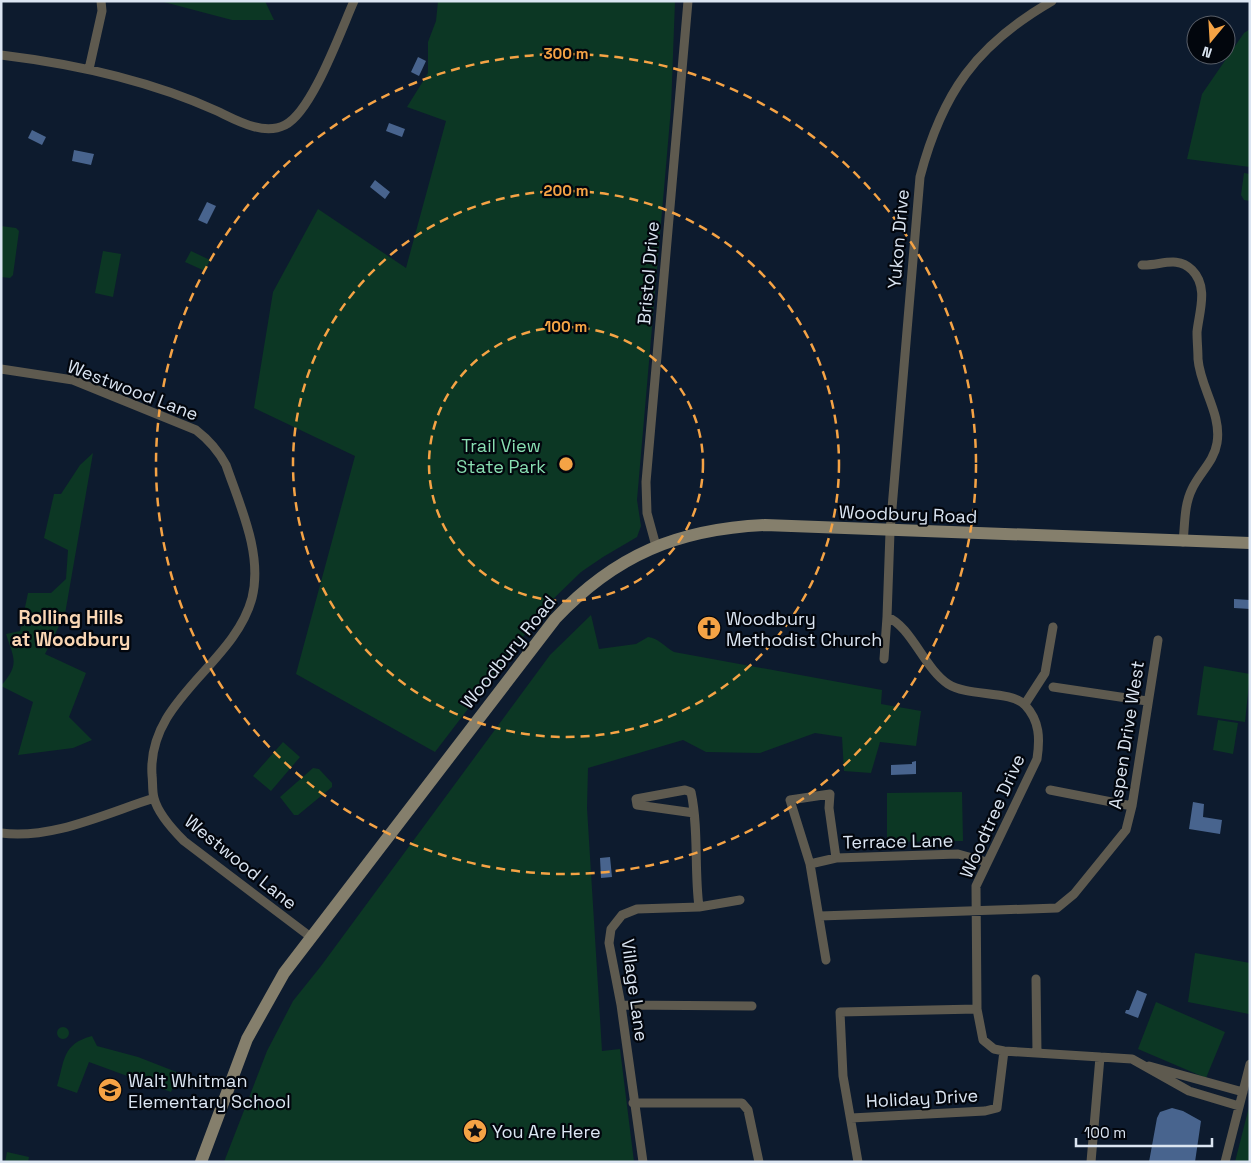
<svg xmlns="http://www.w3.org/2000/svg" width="1251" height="1163" font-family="'Space Grotesk',sans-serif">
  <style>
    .green { fill: #0c3724 }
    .water { fill: #48648e }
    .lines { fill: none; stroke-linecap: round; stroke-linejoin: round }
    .minor { stroke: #5e5a4f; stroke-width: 9 }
    .secondary { stroke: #857f6c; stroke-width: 12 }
    .ring { fill: none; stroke: #f5a345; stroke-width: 2.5; stroke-dasharray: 9 6 }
    .labels { text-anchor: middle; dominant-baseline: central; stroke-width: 4.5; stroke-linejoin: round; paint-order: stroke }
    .street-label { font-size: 18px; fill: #dbe5f2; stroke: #02060d }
    .park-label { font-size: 18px; fill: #89dfb2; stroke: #02060d }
    .poi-label { font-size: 18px; fill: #dbe5f2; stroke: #02060d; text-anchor: start }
    .neighbourhood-label { font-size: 19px; font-weight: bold; fill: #f9d6b4; stroke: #02060d }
    .centre { fill: #f5a345; stroke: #02060d; stroke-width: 2.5 }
    .ring-label { font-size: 15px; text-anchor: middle; font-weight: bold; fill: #f5a345; stroke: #02060d; stroke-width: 4.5; stroke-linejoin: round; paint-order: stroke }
  </style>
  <rect width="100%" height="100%" fill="#0d1b2e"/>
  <path class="green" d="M 160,1 L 265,1 L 274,20 L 232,20 Z
    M 438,1 L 675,1 L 671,108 L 637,500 L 641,526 L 637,537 L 603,557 L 581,572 L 549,603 L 435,752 L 296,674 L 355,456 L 254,408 L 273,292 L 318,209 L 406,268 L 446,121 L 407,107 L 428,73 L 428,42 L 436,21 Z
    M 1250,29 L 1250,167 L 1187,159 L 1202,94 L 1244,33 Z
    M 1244,173 L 1250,174 L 1250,201 L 1244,200 L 1241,195 Z
    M 1,226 L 16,228 L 19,231 L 13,275 L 10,278 L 1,277 Z
    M 103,251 L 121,254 L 113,297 L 95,293 Z
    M 191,251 L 210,260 L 205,271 L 185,262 Z
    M 93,453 L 65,614 L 45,654 L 86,673 L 69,717 L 92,740 L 73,748 L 18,755 L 33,702 L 1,686 C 20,664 14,659 6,634 L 20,631 L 28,593 L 51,593 L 66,579 L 68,550 L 44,538 L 54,494 L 61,494 L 80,465 Z
    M 591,615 L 599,649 L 636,644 L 648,637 C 658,638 665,647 674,652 L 882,690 L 881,704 L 921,711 L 916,746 L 880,742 L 871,773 L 844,771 L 842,737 L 815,733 L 760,753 L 706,752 L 683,740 L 588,768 L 587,808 L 602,1051 L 620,1049 L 634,1162 L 224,1162 L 267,1051 L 293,1001 L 321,966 L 550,655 Z
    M 1204,666 L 1250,674 L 1245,722 L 1197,715 Z
    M 1218,720 L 1238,723 L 1233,754 L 1213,750 Z
    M 283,742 L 300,757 L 271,791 L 253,776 Z
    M 313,768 L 319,769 L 332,783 L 332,787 L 298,815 L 294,815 L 280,797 Z
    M 962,792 L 963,841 L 887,842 L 887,793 Z
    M 1195,953 L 1250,963 L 1249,1014 L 1188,1002 Z
    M 1156,1002 L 1225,1032 L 1206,1078 L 1138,1049 Z
    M57 1033a6 6 0 1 1 12 0a6 6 0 1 1-12 0Z
    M 92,1036 L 97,1046 L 138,1057 L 179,1073 L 171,1092 L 89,1062 L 77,1093 L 57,1086 C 65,1060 62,1044 92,1036 Z
    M 1250,1103 L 1250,1162 L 1235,1162 Z
    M 7,1152 L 29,1157 L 28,1162 L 5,1162 Z"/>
  <path class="water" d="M 418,57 L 426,61 L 419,76 L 411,72 Z
    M 389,123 L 405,129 L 402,137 L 386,131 Z
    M 32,130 L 46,137 L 42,145 L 28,138 Z
    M 74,150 L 94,154 L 91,165 L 72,161 Z
    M 375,180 L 390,192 L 385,199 L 370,187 Z
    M 207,202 L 216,206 L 207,224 L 198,220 Z
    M 1234,599 L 1250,600 L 1250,609 L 1234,608 Z
    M 916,761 L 916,774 L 891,775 L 891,765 L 912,764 L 912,762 Z
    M 1193,802 L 1204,804 L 1203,817 L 1222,820 L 1220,834 L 1189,829 Z
    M 610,857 L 612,877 L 601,878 L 600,858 Z
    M 1137,990 L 1147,994 L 1138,1018 L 1125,1013 L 1126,1010 L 1129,1010 Z
    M 1172,1108 L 1183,1111 L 1201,1121 L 1195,1162 L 1149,1162 L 1157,1118 L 1160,1112 Z"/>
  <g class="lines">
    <path class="minor" d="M 1052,1 C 976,45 942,93 920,177 L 890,532 L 887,617 C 911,626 924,668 948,684 C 968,697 1010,690 1025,705 C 1040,721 1040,739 1037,759 L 976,886 L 977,1009 L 983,1040 L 994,1049 L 1004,1051 L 1132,1059 L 1189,1091 L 1239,1106
      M 1,55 C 75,64 149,80 217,111 C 236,120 263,136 285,125 C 312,112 341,30 354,1
      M 89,69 L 102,11 L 101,1
      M 1142,265 C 1160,266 1177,255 1192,270 C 1209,287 1199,312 1197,332 C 1197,341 1198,350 1198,359 C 1200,387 1222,414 1217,443 C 1214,462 1199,473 1192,489 C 1184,505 1185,524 1183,542
      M 1,369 L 73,380 L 196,430 C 209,440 218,450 226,465 C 240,506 263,554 252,598 C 234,665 147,699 152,775 C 153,782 152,791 154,798 C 158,814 173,830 184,841 L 312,938
      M 656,546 L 647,513 L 646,482 L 688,1
      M 884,659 L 887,617
      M 1053,687 L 1147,701
      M 1025,704 L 1045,673 L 1053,627
      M 1050,790 L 1132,806
      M 694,813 L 637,805 L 636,799 L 685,790 L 691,792 C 699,830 694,868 699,907
      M 1,833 C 51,840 107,813 154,798
      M 810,864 L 836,858 L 958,854 L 987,862
      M 820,916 L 1057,908 L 1074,894 L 1126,830 L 1132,806 L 1158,640
      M 826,960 L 810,864 L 790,800 L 830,794 L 829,808 L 836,858
      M 1036,979 L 1037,1053
      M 621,1005 L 752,1006
      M 1149,1066 L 1243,1092
      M 633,1103 L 742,1103 L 748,1110 L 759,1162
      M 851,1118 L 985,1111 L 997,1108 L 1004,1051
      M 643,1162 L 621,1005 L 609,943 L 611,929 L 622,915 L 637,909 L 699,907 L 740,900
      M 858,1162 L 843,1076 L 840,1012 L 977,1009
      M 1091,1162 L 1100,1057
      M 1225,1162 L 1250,1064"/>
    <path class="secondary" d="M 201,1162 L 247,1039 L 284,973 L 555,619 C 615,555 678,529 765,525 L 1250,543"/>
  </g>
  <g class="ring">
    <circle cx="566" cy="464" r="137"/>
    <circle cx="566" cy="464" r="273"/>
    <circle cx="566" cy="464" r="410"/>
  </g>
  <defs>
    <g id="church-disc" transform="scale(1.25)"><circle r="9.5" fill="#f5a345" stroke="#02060d"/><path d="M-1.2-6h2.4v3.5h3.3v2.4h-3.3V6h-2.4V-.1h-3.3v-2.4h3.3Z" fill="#111"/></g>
    <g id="school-disc" transform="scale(1.25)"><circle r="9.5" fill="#f5a345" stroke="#02060d"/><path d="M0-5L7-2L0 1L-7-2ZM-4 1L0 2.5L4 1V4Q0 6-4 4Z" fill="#111"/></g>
    <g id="sight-disc" transform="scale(1.25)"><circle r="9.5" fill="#f5a345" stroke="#02060d"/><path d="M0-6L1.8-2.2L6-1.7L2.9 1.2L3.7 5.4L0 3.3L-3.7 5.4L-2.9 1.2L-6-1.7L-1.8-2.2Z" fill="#111"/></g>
  </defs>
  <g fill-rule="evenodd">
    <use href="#church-disc" x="709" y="628"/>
    <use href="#school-disc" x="110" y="1090"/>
    <use href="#sight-disc" x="475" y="1131"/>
  </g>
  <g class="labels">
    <g class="street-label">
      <text transform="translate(898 239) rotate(-85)">Yukon Drive</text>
      <text transform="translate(648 273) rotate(-85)">Bristol Drive</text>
      <text transform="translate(133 390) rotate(21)">Westwood Lane</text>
      <text transform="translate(908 514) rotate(2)">Woodbury Road</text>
      <text transform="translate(508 652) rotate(-51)">Woodbury Road</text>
      <text transform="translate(1126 735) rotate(-81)">Aspen Drive West</text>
      <text transform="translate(992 816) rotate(-66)">Woodtree Drive</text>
      <text transform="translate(898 841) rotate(-1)">Terrace Lane</text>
      <text transform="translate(241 862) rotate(39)">Westwood Lane</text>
      <text transform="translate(635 990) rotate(82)">Village Lane</text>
      <text transform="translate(922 1098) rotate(-3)">Holiday Drive</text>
    </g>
    <g class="park-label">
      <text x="501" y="445">Trail View<tspan x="501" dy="21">State Park</tspan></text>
    </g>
    <g class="poi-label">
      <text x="726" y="618">Woodbury<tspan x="726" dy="21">Methodist Church</tspan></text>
      <text x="128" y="1080">Walt Whitman<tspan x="128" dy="21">Elementary School</tspan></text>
      <text x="492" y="1131">You Are Here</text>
    </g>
    <g class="neighbourhood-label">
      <text x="71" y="617">Rolling Hills<tspan x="71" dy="22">at Woodbury</tspan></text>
    </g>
  </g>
  <circle cx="566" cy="464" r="8" class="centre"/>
  <g class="ring-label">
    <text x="566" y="59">300 m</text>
    <text x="566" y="196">200 m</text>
    <text x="566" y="332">100 m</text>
  </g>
  <rect width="1251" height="1163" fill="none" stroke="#dbe5f2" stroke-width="5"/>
  <g transform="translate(1211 40) rotate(198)"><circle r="24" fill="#02060d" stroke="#595f69"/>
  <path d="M0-4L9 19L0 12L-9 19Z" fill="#f5a345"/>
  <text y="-8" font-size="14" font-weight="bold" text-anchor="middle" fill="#dbe5f2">N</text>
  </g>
  <path d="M1076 1138v8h136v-8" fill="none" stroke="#dbe5f2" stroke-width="2.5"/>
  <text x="1084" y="1138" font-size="15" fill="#dbe5f2" stroke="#02060d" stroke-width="4" paint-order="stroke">100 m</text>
</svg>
